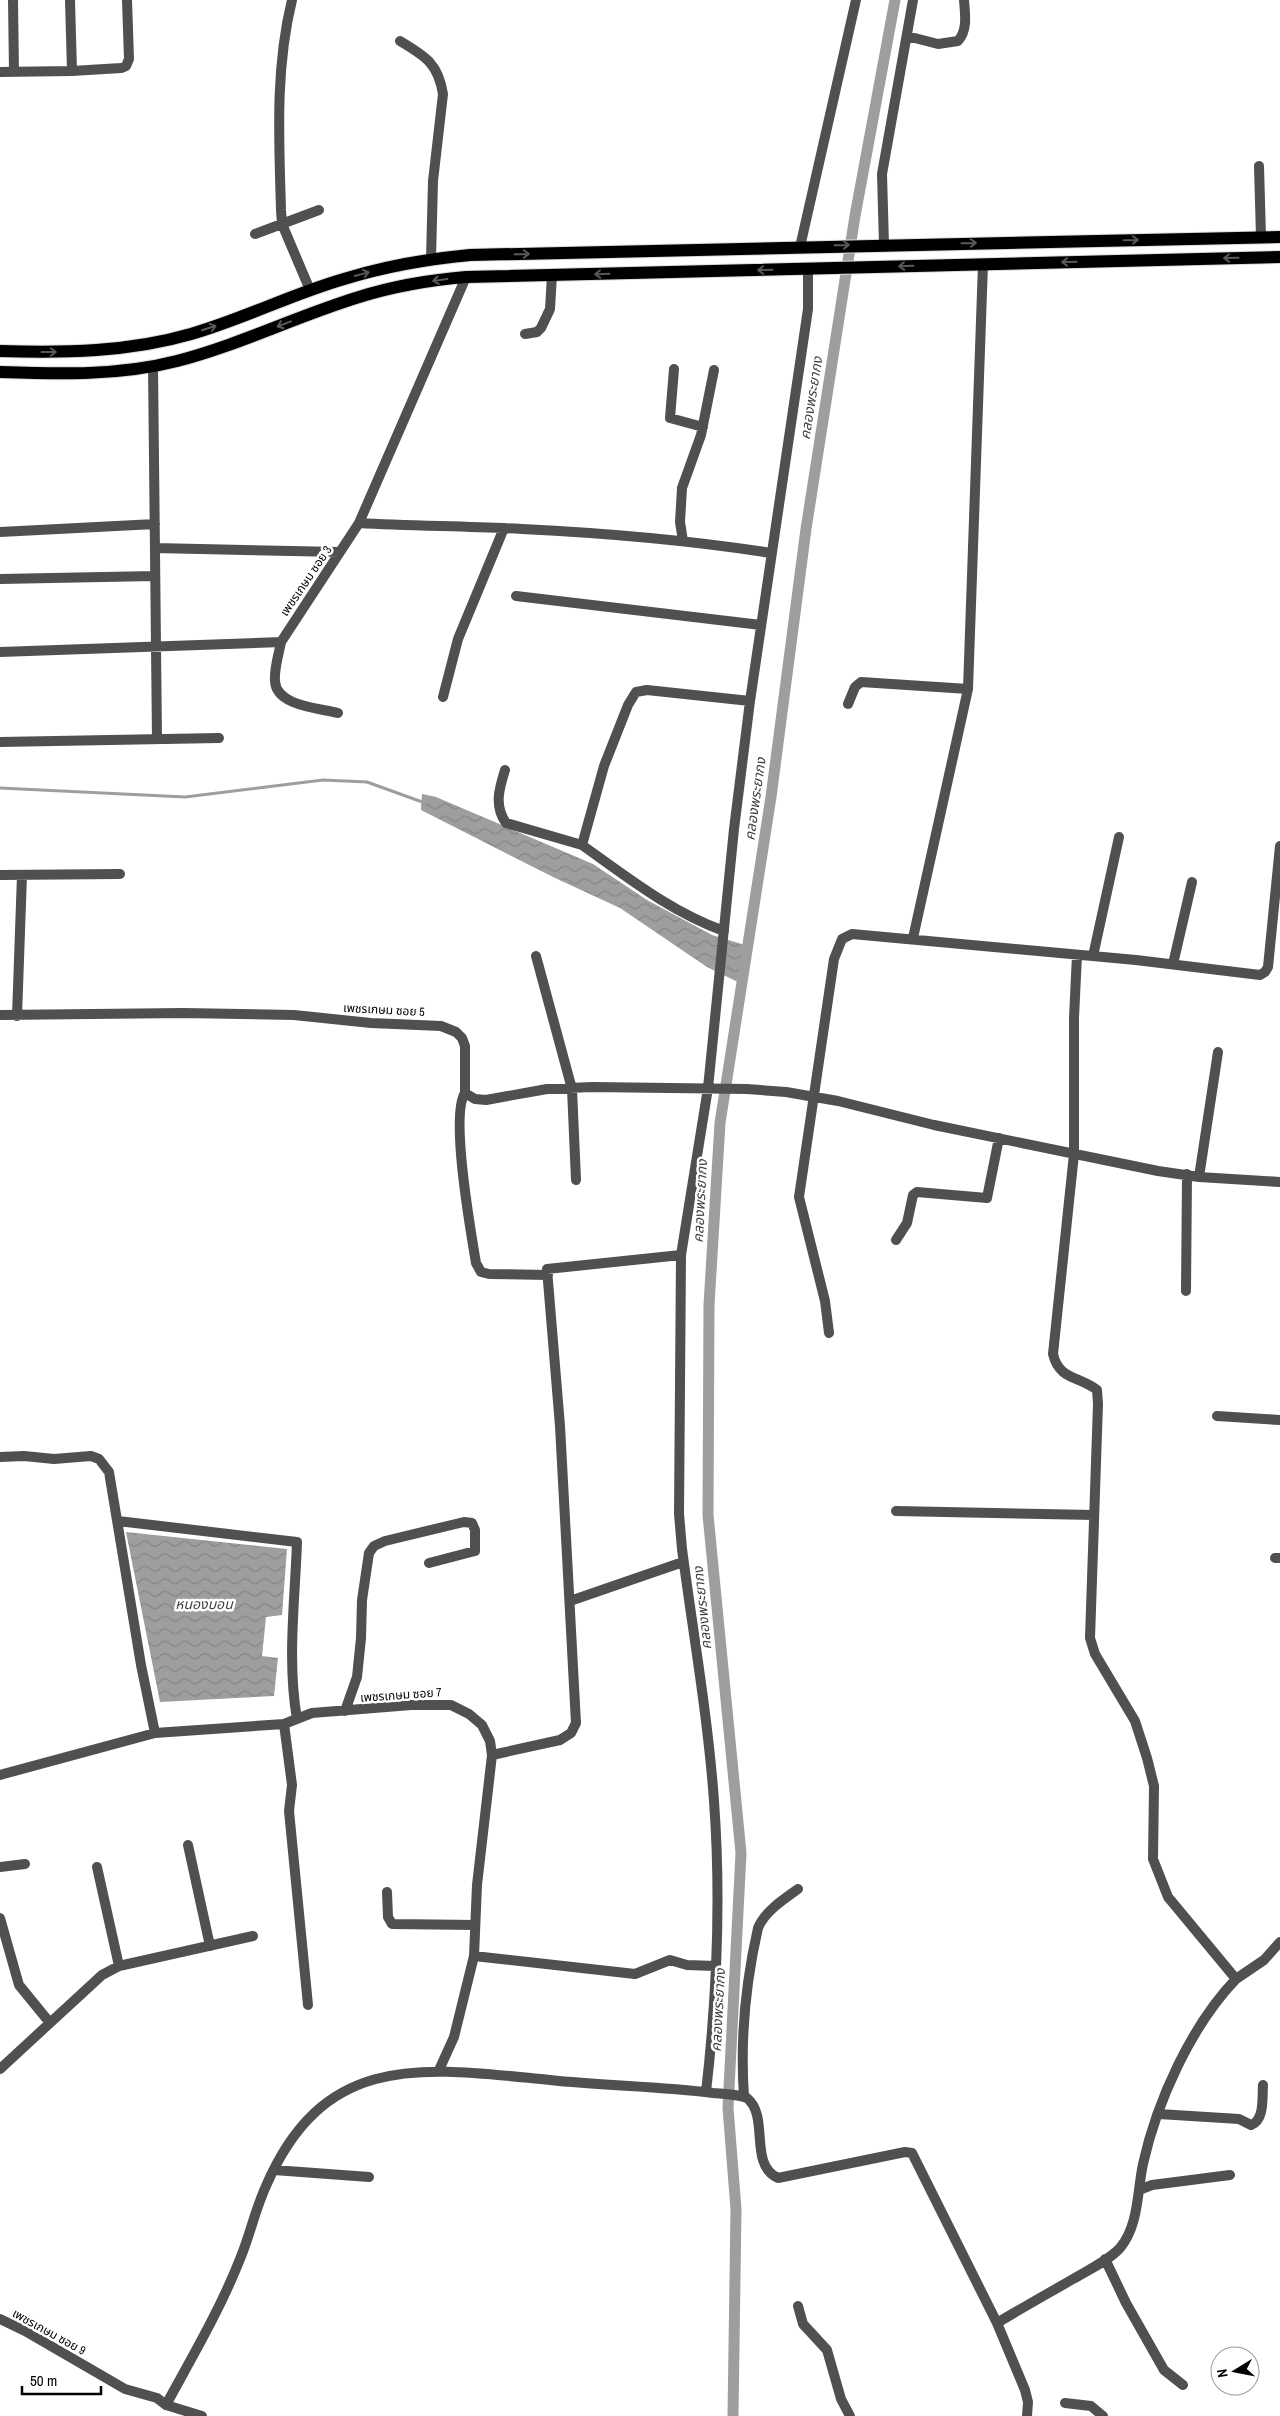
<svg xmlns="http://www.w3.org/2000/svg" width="1280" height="2416" font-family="'Archivo Narrow','Noto Sans Thai',sans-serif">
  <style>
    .water { fill: url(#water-waves) }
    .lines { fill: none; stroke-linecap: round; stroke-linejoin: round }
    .stream { stroke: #9e9e9e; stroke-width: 3 }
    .canal { stroke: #9e9e9e; stroke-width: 11 }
    .primary-casing { stroke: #dbdbdb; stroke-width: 14 }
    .street { stroke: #505050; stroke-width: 10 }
    .primary { stroke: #000; stroke-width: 12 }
    .oneway { stroke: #595959 }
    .labels { text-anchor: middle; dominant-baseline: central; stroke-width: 5; stroke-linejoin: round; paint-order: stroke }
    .street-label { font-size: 12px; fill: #000; stroke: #fff }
    .water-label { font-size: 14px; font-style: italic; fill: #3f3f3f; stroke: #fff }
  </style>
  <defs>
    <pattern id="water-waves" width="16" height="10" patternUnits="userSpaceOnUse" patternTransform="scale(1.25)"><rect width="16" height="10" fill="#9e9e9e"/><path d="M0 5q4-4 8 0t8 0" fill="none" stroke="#868686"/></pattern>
  </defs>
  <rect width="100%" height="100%" fill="#fff"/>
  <path class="water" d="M 422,794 L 436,797 L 593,864 L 647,900 L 712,935 L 748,946 L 742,984 L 707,967 L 620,908 L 553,877 L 421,810 Z
    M 126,1532 L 287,1549 L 282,1615 L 266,1617 L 262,1656 L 278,1658 L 274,1696 L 160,1702 Z"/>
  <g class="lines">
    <path class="stream" d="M 0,788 L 185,797 L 323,780 L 367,782 L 425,803"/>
    <path class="canal" d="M 733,2416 L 736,2209 L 728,2108 L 741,1853 L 708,1515 L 709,1305 L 720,1123 L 771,797 L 806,529 L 855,216 L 895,0"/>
    <g class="primary-casing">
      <path id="primary" d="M 0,351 C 64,353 129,352 191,334 C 243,319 292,294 344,279 C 386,266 427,259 470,255 L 1280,237
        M 0,372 C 59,374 119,376 177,361 C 239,345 297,316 359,297 C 394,286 430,280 466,277 L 1280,257"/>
    </g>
    <path class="street" d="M 13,0 L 14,72
      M 292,0 C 275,69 279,139 281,210 L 282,224 L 310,290
      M 907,36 L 938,44 L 958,41 C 968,30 965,14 964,0
      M 400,41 C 425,56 438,63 443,94 L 433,181 L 431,259
      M 72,71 L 121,68 L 126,66 L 129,59 L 127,0
      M 0,72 L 72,71 L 70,0
      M 1259,166 L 1261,237
      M 255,234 L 319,210
      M 884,245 L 882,174 L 913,0
      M 800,247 L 856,0
      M 525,334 L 537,332 L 541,328 L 550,309 L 552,275
      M 153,366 L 157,739
      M 674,369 L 670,418 L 703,427
      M 359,523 C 413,526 467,526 522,529 C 605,533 688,540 771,553
      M 0,532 L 155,524
      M 683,541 L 680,522 L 682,488 L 701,435 L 714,370
      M 155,548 L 340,552
      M 0,579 L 155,576
      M 516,596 L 761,625
      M 281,642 C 279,654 274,668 275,681 C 276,706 319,708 338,713
      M 0,652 L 281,642 L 359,523 L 466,277
      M 443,697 L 458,639 L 504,528
      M 848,704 L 855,687 L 861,682 L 968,689
      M 0,742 L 219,738
      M 505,770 C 499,789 494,806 506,823 L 582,845 L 604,766 L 628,705 L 636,692 L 647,690 L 750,701
      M 582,845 C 627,877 671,912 724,931
      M 0,875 L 120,874
      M 913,938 L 968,689 L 983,264
      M 536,956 L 572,1089 L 576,1180
      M 1093,956 L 1119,837
      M 1173,964 L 1192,882
      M 0,1015 L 183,1013 L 294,1015 L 371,1023 L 441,1026 L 456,1032 L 462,1038 L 465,1046 L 465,1093 L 475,1099 L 486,1100 L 547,1089 L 592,1087 L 747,1089 L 786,1092 L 838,1101 L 934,1125 L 1158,1171 L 1199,1177 L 1280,1182
      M 17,1016 L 22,875
      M 465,1093 C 450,1115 471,1233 476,1263 L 481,1272 L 489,1274 L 548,1275
      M 1199,1177 L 1218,1052
      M 896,1240 L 907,1223 L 913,1195 L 917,1192 L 987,1198 L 999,1138
      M 681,1255 L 679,1514 L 682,1549 C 693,1633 708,1717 714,1801 C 721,1897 717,1996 706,2092
      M 1186,1291 L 1187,1174
      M 829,1333 L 825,1301 L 799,1197 L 834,959 L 842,939 L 852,934 L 1136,960 L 1260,975 L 1265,972 L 1268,967 L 1280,846
      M 1217,1416 L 1280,1420
      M 0,1457 L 24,1456 L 54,1459 L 91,1456 L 99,1459 L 109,1472 L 141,1665 L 155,1733
      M 896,1511 L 1094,1515
      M 118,1521 L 297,1542 C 295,1600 287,1661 297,1719
      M 1275,1558 L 1280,1558
      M 570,1601 L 683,1562
      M 345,1711 L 357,1677 L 361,1638 L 362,1600 L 369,1553 L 374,1546 L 385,1541 L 464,1522 L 472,1523 L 475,1530 L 475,1551 L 429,1563
      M 284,1724 L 292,1785 L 289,1811 L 308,2005
      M 492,1755 L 560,1740 L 571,1733 L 576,1723 L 560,1426 L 547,1269 L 681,1255 L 708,1088 L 734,829 L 750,701 L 808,309 L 808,269
      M 0,1775 L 155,1733 L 284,1724 L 312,1713 L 411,1705 L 451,1705 L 469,1714 L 482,1725 L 490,1741 L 492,1755 L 477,1885 L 474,1956 L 454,2037 L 439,2070
      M 188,1845 L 210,1946
      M 0,1867 L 25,1864
      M 97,1867 L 119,1966
      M 387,1892 L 388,1917 L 392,1924 L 475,1925
      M 0,1918 L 19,1985 L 50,2023
      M 474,1956 L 635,1974 L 670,1960 L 687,1965 L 715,1966
      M 1236,1979 L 1264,1960 L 1280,1942
      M 0,2069 L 102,1975 L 119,1966 L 253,1936
      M 744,2097 C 740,2039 745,1985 758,1928 C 765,1911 783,1900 798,1889
      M 1159,2114 L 1239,2119 L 1251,2125 C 1265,2120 1262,2097 1263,2085
      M 274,2170 L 369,2177
      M 1139,2190 L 1152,2185 L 1230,2175
      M 1105,2259 L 1126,2303 L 1164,2370 L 1183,2385
      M 798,2306 L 803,2324 L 827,2350 L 841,2399 L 850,2416
      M 0,2319 L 25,2331 L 125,2389 L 157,2398 L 166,2405 L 202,2416
      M 997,2323 C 1022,2308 1047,2294 1073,2279 C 1088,2270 1108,2261 1120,2248 C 1139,2225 1137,2192 1143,2164 C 1157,2101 1191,2026 1236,1979 L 1168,1897 L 1153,1859 L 1154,1786 L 1147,1758 L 1135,1721 L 1095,1654 L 1090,1638 L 1098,1404 L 1097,1390 C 1079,1376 1059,1380 1053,1354 L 1074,1154 L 1074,1018 L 1077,955
      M 1065,2403 L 1091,2406 L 1103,2416
      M 166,2405 C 192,2357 220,2310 240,2259 C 250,2235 255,2210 266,2186 C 325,2049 425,2068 550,2080 C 604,2086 658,2086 713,2093 C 724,2094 736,2094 747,2098 C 770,2117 748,2164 778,2178 L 905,2152 L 912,2153 L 997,2323 L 1025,2390 L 1028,2402 L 1027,2416"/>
    <use href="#primary" class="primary"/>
  </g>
  <defs><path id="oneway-shaft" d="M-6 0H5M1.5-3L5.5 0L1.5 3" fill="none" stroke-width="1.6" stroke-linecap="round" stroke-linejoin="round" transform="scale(1.25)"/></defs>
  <g class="oneway">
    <use href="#oneway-shaft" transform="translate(1131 240) rotate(-1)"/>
    <use href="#oneway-shaft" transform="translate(969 243) rotate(-1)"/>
    <use href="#oneway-shaft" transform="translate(842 245) rotate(-1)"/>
    <use href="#oneway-shaft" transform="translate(522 254) rotate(-1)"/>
    <use href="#oneway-shaft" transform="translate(1231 258) rotate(179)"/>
    <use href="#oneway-shaft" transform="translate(1069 262) rotate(179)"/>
    <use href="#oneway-shaft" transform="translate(906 266) rotate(178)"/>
    <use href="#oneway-shaft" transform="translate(765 270) rotate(179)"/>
    <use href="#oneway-shaft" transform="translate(362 274) rotate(-15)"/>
    <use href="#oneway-shaft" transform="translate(602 274) rotate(178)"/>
    <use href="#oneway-shaft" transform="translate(440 280) rotate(172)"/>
    <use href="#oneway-shaft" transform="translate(284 324) rotate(159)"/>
    <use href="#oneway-shaft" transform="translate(209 328) rotate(-18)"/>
    <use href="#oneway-shaft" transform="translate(49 352)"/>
  </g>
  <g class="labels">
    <g class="street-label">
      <text transform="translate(306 581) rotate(-56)">เพชรเกษม ซอย 3</text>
      <text transform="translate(384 1010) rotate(3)">เพชรเกษม ซอย 5</text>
      <text transform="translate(401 1695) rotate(-4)">เพชรเกษม ซอย 7</text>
      <text transform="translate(49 2332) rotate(29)">เพชรเกษม ซอย 9</text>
    </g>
    <g class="water-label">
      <text transform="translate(811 398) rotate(-81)">คลองพระยากง</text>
      <text transform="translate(755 799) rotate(-82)">คลองพระยากง</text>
      <text transform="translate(700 1201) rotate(-87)">คลองพระยากง</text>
      <text x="204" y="1604">หนองบอน</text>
      <text transform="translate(702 1608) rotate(-96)">คลองพระยากง</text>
      <text transform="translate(718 2010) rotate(-87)">คลองพระยากง</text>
    </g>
  </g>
  <g transform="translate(1235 2371) rotate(260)"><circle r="24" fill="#ffffff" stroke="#999999"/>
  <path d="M0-4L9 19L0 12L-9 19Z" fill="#000000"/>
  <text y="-8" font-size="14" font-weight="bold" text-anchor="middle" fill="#000000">N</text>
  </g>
  <path d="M22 2386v8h79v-8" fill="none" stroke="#000000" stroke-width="2.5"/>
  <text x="30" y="2386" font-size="15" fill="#000000" stroke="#ffffff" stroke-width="4" paint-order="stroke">50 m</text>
</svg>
